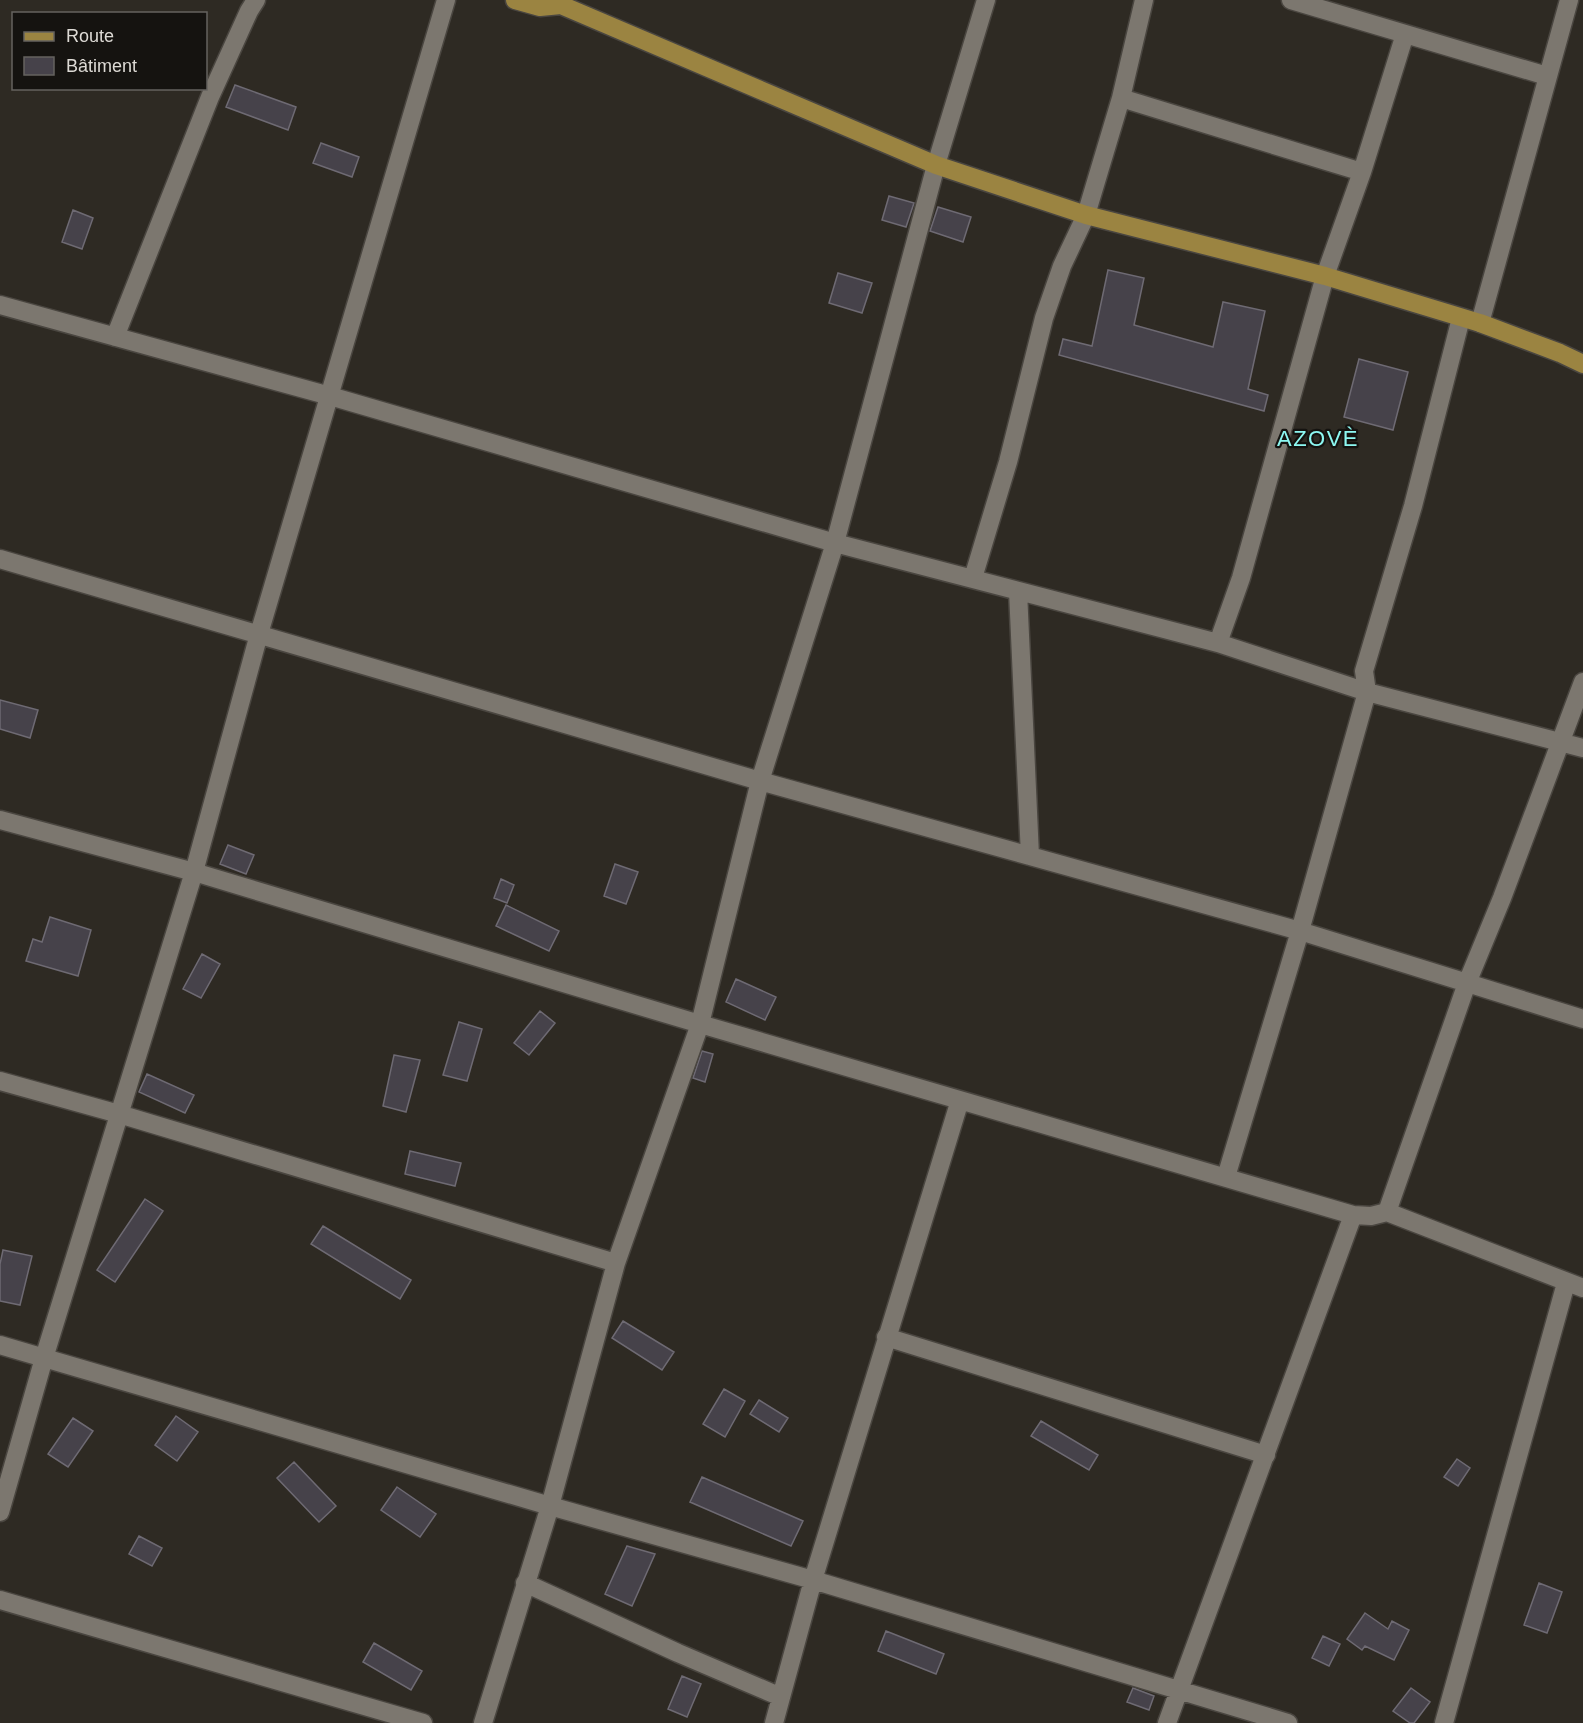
<svg xmlns="http://www.w3.org/2000/svg" width="1583" height="1723" font-family="Arial,sans-serif">
  <style>
    .building { fill: #46424a; stroke: #6e6a73; stroke-width: 1.5 }
    .lines { fill: none; stroke-linecap: round; stroke-linejoin: round }
    .minor-casing { stroke: #4a4640; stroke-width: 21 }
    .major-casing { stroke: #4a4640; stroke-width: 21 }
    .minor { stroke: #7c776f; stroke-width: 18 }
    .major { stroke: #9b8441; stroke-width: 18 }
    .labels { text-anchor: middle; dominant-baseline: central; stroke-width: 4.5; stroke-linejoin: round; paint-order: stroke }
    .quarter-label { font-size: 22px; letter-spacing: 1.5px; fill: #8df8f2; stroke: #151310 }
  </style>
  <rect width="100%" height="100%" fill="#2e2a23"/>
  <path class="building" d="M 235,85 L 296,107 L 288,130 L 226,107 Z
    M 321,143 L 359,157 L 352,177 L 313,163 Z
    M 889,196 L 914,203 L 906,227 L 882,220 Z
    M 938,207 L 971,217 L 963,242 L 930,231 Z
    M 73,210 L 93,218 L 82,249 L 62,242 Z
    M 1108,270 L 1144,278 L 1134,325 L 1213,347 L 1223,302 L 1265,311 L 1248,389 L 1268,395 L 1264,411 L 1059,355 L 1063,339 L 1092,346 Z
    M 838,273 L 872,283 L 862,313 L 829,303 Z
    M 1359,359 L 1408,372 L 1393,430 L 1344,417 Z
    M 0,700 L 38,710 L 30,738 L 0,729 Z
    M 228,845 L 254,855 L 246,874 L 220,864 Z
    M 615,864 L 638,872 L 626,904 L 604,896 Z
    M 501,879 L 514,885 L 507,903 L 494,898 Z
    M 506,905 L 559,931 L 549,951 L 496,926 Z
    M 50,917 L 91,930 L 78,976 L 26,961 L 33,939 L 42,942 Z
    M 202,954 L 220,964 L 201,998 L 183,989 Z
    M 736,979 L 776,997 L 765,1020 L 726,1002 Z
    M 540,1011 L 555,1023 L 529,1055 L 514,1043 Z
    M 459,1022 L 482,1029 L 467,1081 L 443,1075 Z
    M 702,1051 L 713,1054 L 705,1082 L 693,1078 Z
    M 394,1055 L 420,1060 L 406,1112 L 383,1106 Z
    M 147,1074 L 194,1095 L 185,1113 L 139,1092 Z
    M 410,1151 L 461,1163 L 455,1186 L 405,1174 Z
    M 145,1199 L 163,1211 L 115,1282 L 97,1270 Z
    M 323,1226 L 411,1280 L 400,1299 L 311,1244 Z
    M 3,1250 L 32,1256 L 20,1305 L 0,1301 L 0,1264 Z
    M 623,1321 L 674,1352 L 662,1370 L 612,1338 Z
    M 724,1389 L 745,1401 L 725,1437 L 703,1424 Z
    M 759,1400 L 788,1418 L 779,1432 L 750,1414 Z
    M 176,1416 L 198,1432 L 177,1461 L 155,1445 Z
    M 73,1418 L 93,1431 L 68,1467 L 48,1454 Z
    M 1041,1421 L 1098,1455 L 1089,1470 L 1031,1436 Z
    M 1457,1459 L 1470,1468 L 1458,1486 L 1444,1477 Z
    M 294,1462 L 336,1506 L 319,1522 L 277,1478 Z
    M 702,1477 L 803,1521 L 791,1546 L 690,1502 Z
    M 397,1487 L 436,1514 L 420,1537 L 381,1510 Z
    M 139,1536 L 162,1548 L 152,1566 L 129,1554 Z
    M 627,1546 L 655,1554 L 632,1606 L 605,1594 Z
    M 1539,1583 L 1562,1592 L 1547,1633 L 1524,1625 Z
    M 1365,1613 L 1388,1629 L 1392,1621 L 1409,1630 L 1394,1660 L 1365,1646 L 1362,1650 L 1347,1639 Z
    M 886,1631 L 944,1654 L 936,1674 L 878,1651 Z
    M 1323,1636 L 1340,1644 L 1329,1666 L 1312,1658 Z
    M 374,1643 L 422,1671 L 411,1690 L 363,1662 Z
    M 682,1676 L 701,1684 L 687,1717 L 668,1709 Z
    M 1133,1688 L 1154,1696 L 1149,1710 L 1127,1702 Z
    M 1411,1688 L 1430,1702 L 1414,1723 L 1410,1723 L 1393,1711 Z"/>
  <g class="lines">
    <g class="minor-casing">
      <path id="minor" d="M 1291,0 L 1547,76
        M 1121,98 L 1362,172
        M 0,305 L 330,396 L 835,543 L 1218,643 L 1367,692 L 1583,748
        M 1480,323 L 1569,0
        M 115,337 L 210,97 L 249,11 L 256,0
        M 0,559 L 760,781 L 1300,931 L 1583,1019
        M 973,578 L 1008,462 L 1044,318 L 1062,266 L 1086,215 L 1121,98 L 1144,0
        M 1018,591 L 1030,856
        M 1218,643 L 1241,578 L 1325,276 L 1362,172 L 1405,34
        M 0,820 L 194,872 L 700,1024 L 1353,1215 L 1371,1216 L 1387,1212 L 1583,1288
        M 0,1081 L 119,1114 L 616,1263
        M 1226,1177 L 1300,931 L 1367,692 L 1364,671 L 1413,506 L 1461,318
        M 1387,1212 L 1467,983 L 1502,898 L 1583,682
        M 886,1337 L 1266,1455
        M 0,1345 L 550,1506 L 813,1580 L 1288,1723
        M 0,1512 L 44,1358 L 194,872 L 259,634 L 446,0
        M 525,1583 L 678,1653 L 781,1697
        M 0,1600 L 423,1723
        M 483,1723 L 550,1506 L 616,1263 L 700,1024 L 760,781 L 835,543 L 936,165 L 986,0
        M 774,1723 L 813,1580 L 960,1100
        M 1167,1723 L 1353,1215
        M 1444,1723 L 1566,1283"/>
    </g>
    <g class="major-casing">
      <path id="major" d="M 515,0 L 540,7 L 561,5 L 936,165 L 1086,215 L 1325,276 L 1480,323 L 1560,353 L 1583,364"/>
    </g>
    <use href="#minor" class="minor"/>
    <use href="#major" class="major"/>
  </g>
  <g class="labels">
    <g class="quarter-label">
      <text x="1318" y="438">AZOVÈ</text>
    </g>
  </g>
  <rect x="12" y="12" width="195" height="78" fill="#151310" stroke="#65635f" stroke-width="1.5"/>
  <rect x="24" y="32" width="30" height="9" fill="#9b8441" stroke="#65635f" stroke-width="1.5"/>
  <text x="66" y="42" font-size="18" fill="#dddad5">Route</text>
  <rect x="24" y="57" width="30" height="18" fill="#46424a" stroke="#65635f" stroke-width="1.5"/>
  <text x="66" y="72" font-size="18" fill="#dddad5">Bâtiment</text>
</svg>
